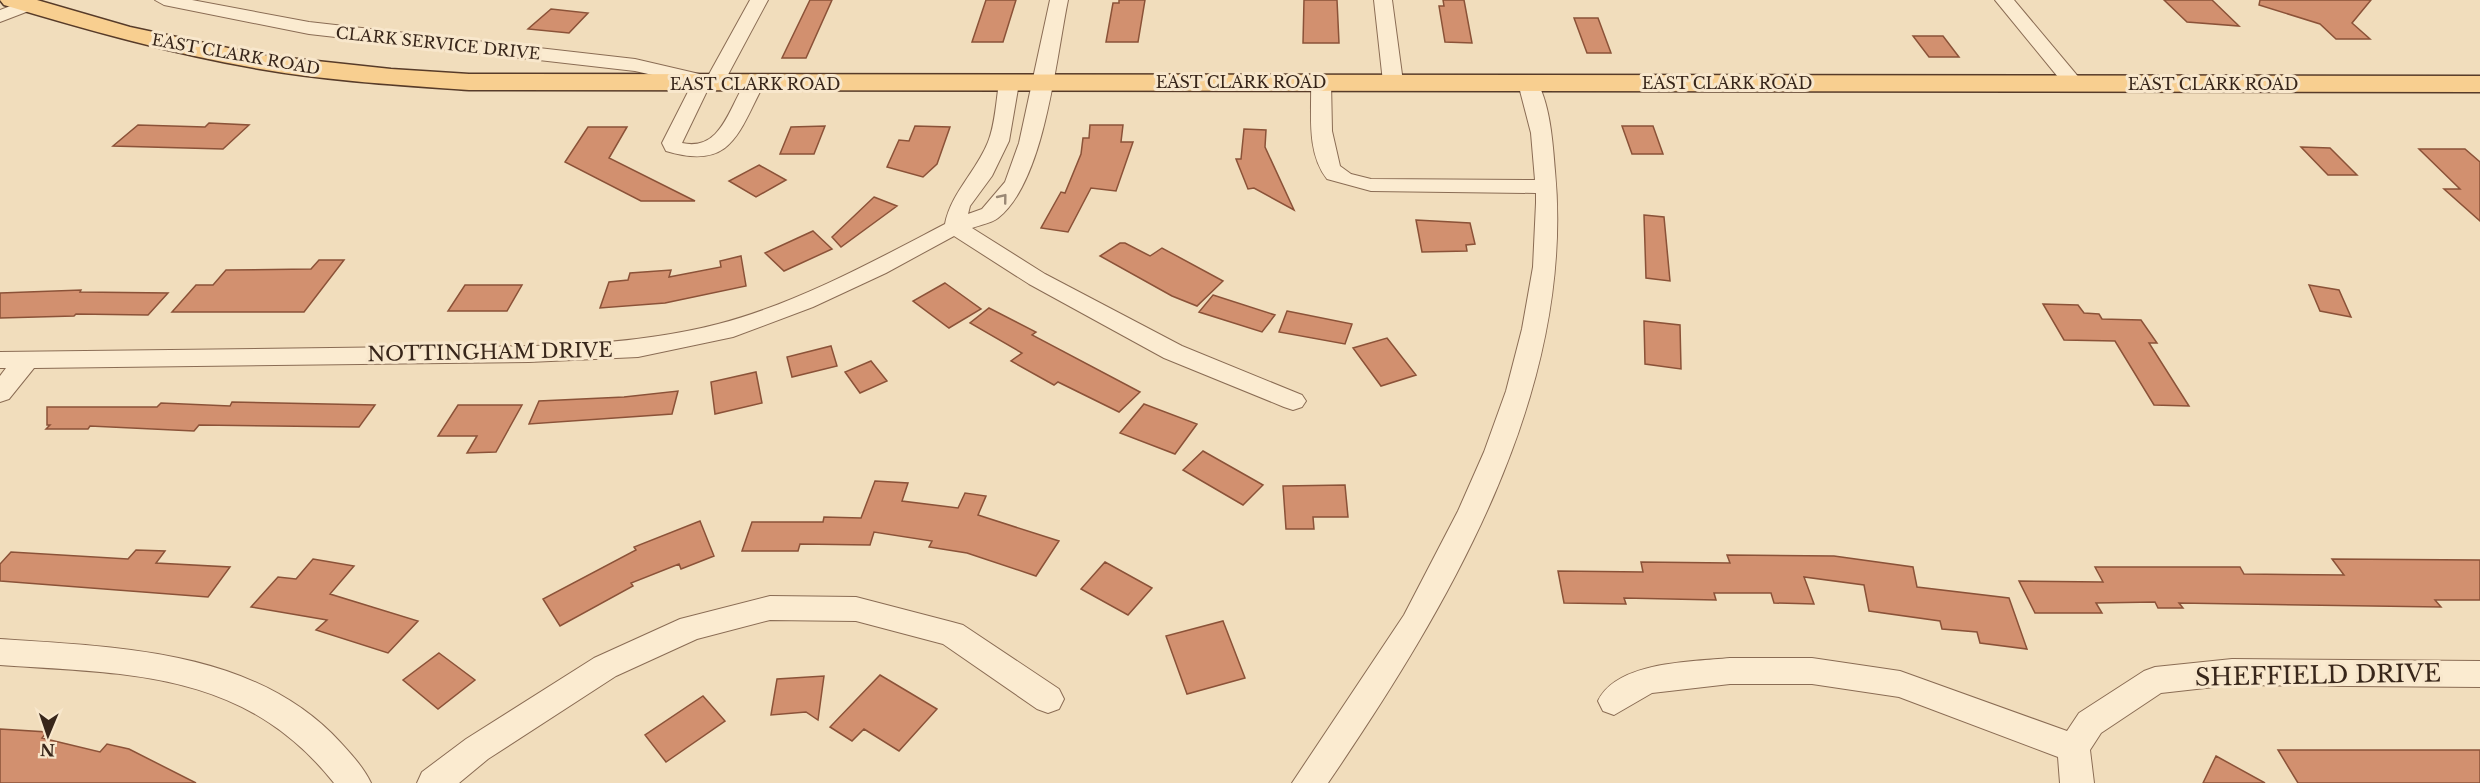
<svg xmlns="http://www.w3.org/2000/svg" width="2480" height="783" font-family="'Libre Baskerville',serif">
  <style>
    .building { fill: #d2906f; stroke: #8b5238; stroke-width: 1.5 }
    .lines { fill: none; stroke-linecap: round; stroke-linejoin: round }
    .minor-casing { stroke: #8a6c54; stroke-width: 2 }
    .major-casing { stroke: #573b29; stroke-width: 3 }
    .minor { fill: #fbebd0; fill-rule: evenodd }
    .major { fill: #f8cf90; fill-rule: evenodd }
    .oneway { stroke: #9a8875 }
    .labels { text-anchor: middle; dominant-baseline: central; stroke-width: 6; stroke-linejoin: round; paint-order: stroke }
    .far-street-label { font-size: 16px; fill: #38261a; stroke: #f8e7cc }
    .street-label { font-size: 20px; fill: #38261a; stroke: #f8e7cc }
    .near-street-label { font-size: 24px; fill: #38261a; stroke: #f8e7cc }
  </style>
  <rect width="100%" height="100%" fill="#f1ddbc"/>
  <path class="building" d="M 810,0 L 832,0 L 806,58 L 782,58 Z
    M 986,0 L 1016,0 L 1003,42 L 972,42 Z
    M 1119,0 L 1145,0 L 1138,42 L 1106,42 L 1113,3 L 1119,3 Z
    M 1304,0 L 1337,0 L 1339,43 L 1303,43 Z
    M 1443,0 L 1464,0 L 1472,43 L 1445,42 L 1439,6 L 1444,6 Z
    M 2164,0 L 2212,0 L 2239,26 L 2187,22 Z
    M 2260,0 L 2371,0 L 2352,23 L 2370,39 L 2336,39 L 2320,24 L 2259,5 Z
    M 551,9 L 588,13 L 569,33 L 528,29 Z
    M 1574,18 L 1598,18 L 1611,53 L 1587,53 Z
    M 1913,36 L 1943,36 L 1959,57 L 1929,57 Z
    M 209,123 L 249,125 L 223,149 L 113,146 L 138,125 L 205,127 Z
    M 1090,125 L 1123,125 L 1121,142 L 1133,142 L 1116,191 L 1091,188 L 1068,232 L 1041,228 L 1061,192 L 1065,193 L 1081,154 L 1083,138 L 1089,138 Z
    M 825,126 L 814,154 L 780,154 L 791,127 Z
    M 915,126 L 950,127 L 937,164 L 923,177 L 887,167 L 899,140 L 909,141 Z
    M 1622,126 L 1653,126 L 1663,154 L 1632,154 Z
    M 588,127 L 627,127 L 609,158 L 695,201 L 641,201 L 565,162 Z
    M 1244,129 L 1266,130 L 1265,147 L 1294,210 L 1254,188 L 1248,189 L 1236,159 L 1241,159 Z
    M 2301,147 L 2330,148 L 2357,175 L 2328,175 Z
    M 2419,149 L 2465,149 L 2480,162 L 2480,221 L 2444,189 L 2460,189 Z
    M 759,165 L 786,180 L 756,197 L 729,181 Z
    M 874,197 L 897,206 L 841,247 L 832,237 Z
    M 1644,215 L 1664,217 L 1670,281 L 1646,278 Z
    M 1416,220 L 1470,223 L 1475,244 L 1466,245 L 1467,251 L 1422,252 Z
    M 813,231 L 832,249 L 784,271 L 765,253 Z
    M 1120,243 L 1125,243 L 1150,256 L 1162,248 L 1223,281 L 1197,306 L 1172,296 L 1100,256 Z
    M 741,256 L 746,286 L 665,303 L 600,308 L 609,282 L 628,280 L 630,273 L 671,270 L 669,277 L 721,267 L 720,261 Z
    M 319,260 L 344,260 L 304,312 L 172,312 L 196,285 L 213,285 L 226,270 L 311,269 Z
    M 945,283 L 981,309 L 949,328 L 913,301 Z
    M 465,285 L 522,285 L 507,311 L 448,311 Z
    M 2309,285 L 2339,290 L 2351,317 L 2320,311 Z
    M 81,290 L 80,292 L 168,293 L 148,315 L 76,314 L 74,316 L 0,318 L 0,293 Z
    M 1213,295 L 1275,315 L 1262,332 L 1199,312 Z
    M 2043,304 L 2078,305 L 2084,313 L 2099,314 L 2102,319 L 2141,320 L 2157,343 L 2149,343 L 2189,406 L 2154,405 L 2115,341 L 2064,340 Z
    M 989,308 L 1036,332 L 1032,335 L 1140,392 L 1119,412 L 1058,382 L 1054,385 L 1011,361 L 1022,353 L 970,323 Z
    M 1287,311 L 1352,324 L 1345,344 L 1279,332 Z
    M 1644,321 L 1680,325 L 1681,369 L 1645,364 Z
    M 1387,338 L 1416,375 L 1381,386 L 1353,348 Z
    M 831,346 L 837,366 L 792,377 L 787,357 Z
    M 871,361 L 887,381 L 860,393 L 845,372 Z
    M 756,372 L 762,403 L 715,414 L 711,382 Z
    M 678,391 L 672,414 L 529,424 L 539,401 L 624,397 Z
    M 232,402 L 375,405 L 359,427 L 199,425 L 194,431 L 90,426 L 88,429 L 46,429 L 50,425 L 47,425 L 47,407 L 157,407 L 161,403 L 230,406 Z
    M 1144,404 L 1197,424 L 1175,454 L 1120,433 Z
    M 458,405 L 522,405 L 496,452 L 467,453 L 477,436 L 438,436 Z
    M 1203,451 L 1263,485 L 1243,505 L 1183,470 Z
    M 875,481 L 908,483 L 902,501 L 958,508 L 965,493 L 986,496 L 978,515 L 1059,541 L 1036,576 L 967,553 L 929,547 L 932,541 L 874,532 L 870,545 L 800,544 L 798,551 L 742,551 L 752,522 L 823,522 L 824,517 L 861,518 Z
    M 1345,485 L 1348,517 L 1313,517 L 1314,529 L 1286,529 L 1283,486 Z
    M 700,521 L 714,556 L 681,569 L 679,564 L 631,583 L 633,586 L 560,626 L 543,599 L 636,550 L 634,547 Z
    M 136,550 L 165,551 L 156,563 L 230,567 L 208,597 L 0,581 L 0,564 L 11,552 L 128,559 Z
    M 1727,555 L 1834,556 L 1913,567 L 1917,587 L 2009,598 L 2027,649 L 1980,643 L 1977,632 L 1942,629 L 1940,621 L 1869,611 L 1864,585 L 1804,577 L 1814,604 L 1774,603 L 1771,593 L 1714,593 L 1716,600 L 1624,598 L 1626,604 L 1564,603 L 1558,571 L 1643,572 L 1641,562 L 1730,563 Z
    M 313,559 L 354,566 L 330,594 L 418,621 L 388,653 L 316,630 L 327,620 L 251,607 L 278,577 L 296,579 Z
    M 2332,559 L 2480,560 L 2480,600 L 2435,600 L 2441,607 L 2179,603 L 2183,608 L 2158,608 L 2155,602 L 2096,603 L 2102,613 L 2035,613 L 2019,581 L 2103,582 L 2095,567 L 2240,567 L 2244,574 L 2344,575 Z
    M 1105,562 L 1152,588 L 1128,615 L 1081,589 Z
    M 1223,621 L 1245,678 L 1187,694 L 1166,636 Z
    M 439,653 L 475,680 L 438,709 L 403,680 Z
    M 880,675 L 937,709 L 899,751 L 864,729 L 852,741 L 830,727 Z
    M 824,676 L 818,720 L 806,712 L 771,715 L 777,679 Z
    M 703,696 L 725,721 L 666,762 L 645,735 Z
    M 0,729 L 47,732 L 42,738 L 100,752 L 107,744 L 129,749 L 196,783 L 0,783 Z
    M 2278,750 L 2480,750 L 2480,783 L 2298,783 Z
    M 2216,756 L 2265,783 L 2203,783 Z"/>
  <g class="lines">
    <g class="minor-casing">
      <path id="minor" d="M 26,0 L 34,1 L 37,5 L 34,9 L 0,22 L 0,10 Z
        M 155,0 L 192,0 L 309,22 L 635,59 L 708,76 L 750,0 L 768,0 L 723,84 L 720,88 L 708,89 L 682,143 C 722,152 729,106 747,80 L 754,78 L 764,84 C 738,133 732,171 666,151 L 662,143 L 692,84 L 635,71 L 309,34 L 164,5 Z
        M 1050,0 L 1068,0 C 1056,58 1045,181 998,218 C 992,223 980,225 972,228 L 1045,274 L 1182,346 L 1302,395 L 1306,401 L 1302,407 L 1293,410 L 1284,407 L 1164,358 L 1029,284 L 954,236 L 886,273 L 813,307 L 733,337 L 638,357 L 529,362 L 34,368 L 9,399 L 0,402 L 0,376 L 6,368 L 0,368 L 0,352 C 135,350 272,349 408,347 C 512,346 617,350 718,324 C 798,303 872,262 945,224 C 951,193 976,172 988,142 C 995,125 996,102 999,83 L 1009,77 L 1019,83 L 1009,141 L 992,176 L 970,206 L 968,214 L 982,209 L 1005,182 L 1019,143 Z
        M 1374,0 L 1392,0 L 1403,82 L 1400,86 L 1386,86 L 1383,82 Z
        M 1995,0 L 2014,0 L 2081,80 L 2084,84 L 2081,88 L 2067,88 Z
        M 1321,76 L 1331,82 L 1332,131 L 1340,166 L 1351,174 L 1371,179 L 1535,180 L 1531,133 L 1518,83 L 1528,77 L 1535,79 C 1550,100 1553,145 1555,171 C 1576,393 1448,607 1328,783 L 1292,783 L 1404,615 L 1458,511 L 1484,452 L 1506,391 L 1522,329 L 1533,267 L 1536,203 L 1536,193 L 1371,191 L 1327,179 C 1306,152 1312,114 1311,82 Z
        M 770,596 L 856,597 L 952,622 L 963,625 L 1059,689 L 1064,699 L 1059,709 L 1048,713 L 1037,709 L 943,644 L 856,621 L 770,620 L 697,639 L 616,676 L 488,759 L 459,783 L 417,783 L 422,772 L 466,739 L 594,658 L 680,619 Z
        M 0,639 C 116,647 256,649 341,743 C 352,755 364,768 371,783 L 334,783 C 245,671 131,674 0,665 Z
        M 1730,658 L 1812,658 L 1900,671 L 2067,731 L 2079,713 L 2144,671 L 2155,667 L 2232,659 L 2480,661 L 2480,687 L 2232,685 L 2161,693 L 2101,733 L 2090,750 L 2094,783 L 2060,783 L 2058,757 L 1899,697 L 1812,684 L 1730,684 L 1652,693 L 1614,715 L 1603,711 L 1598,701 C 1617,661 1692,662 1730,658 Z"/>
    </g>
    <g class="major-casing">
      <path id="major" d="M 0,0 L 37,0 L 130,27 L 261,55 L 391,69 L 469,74 L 2480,76 L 2480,92 L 469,90 C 400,85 329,81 260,69 C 173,54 88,30 4,5 Z"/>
    </g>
    <use href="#minor" class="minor"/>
    <use href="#major" class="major"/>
  </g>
  <defs><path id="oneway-chevron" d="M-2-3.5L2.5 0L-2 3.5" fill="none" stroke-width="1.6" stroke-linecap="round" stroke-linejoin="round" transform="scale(1.5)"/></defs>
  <use class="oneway" href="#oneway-chevron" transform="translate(1003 198) rotate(-51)"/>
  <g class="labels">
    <g class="far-street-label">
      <text transform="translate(438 43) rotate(6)">CLARK SERVICE DRIVE</text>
      <text transform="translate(236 54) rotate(10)">EAST CLARK ROAD</text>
      <text x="1241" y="82">EAST CLARK ROAD</text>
      <text x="1727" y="83">EAST CLARK ROAD</text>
      <text x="755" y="84">EAST CLARK ROAD</text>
      <text x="2213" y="84">EAST CLARK ROAD</text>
    </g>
    <g class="street-label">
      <text transform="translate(490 352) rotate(-1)">NOTTINGHAM DRIVE</text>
    </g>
    <g class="near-street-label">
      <text transform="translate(2318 675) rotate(-1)">SHEFFIELD DRIVE</text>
    </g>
  </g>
  <g transform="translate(48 735) rotate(182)" stroke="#f8e7cc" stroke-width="4.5" paint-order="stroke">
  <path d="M0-4.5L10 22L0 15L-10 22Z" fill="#38261a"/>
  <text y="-9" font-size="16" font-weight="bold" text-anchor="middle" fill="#38261a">N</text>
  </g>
</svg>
